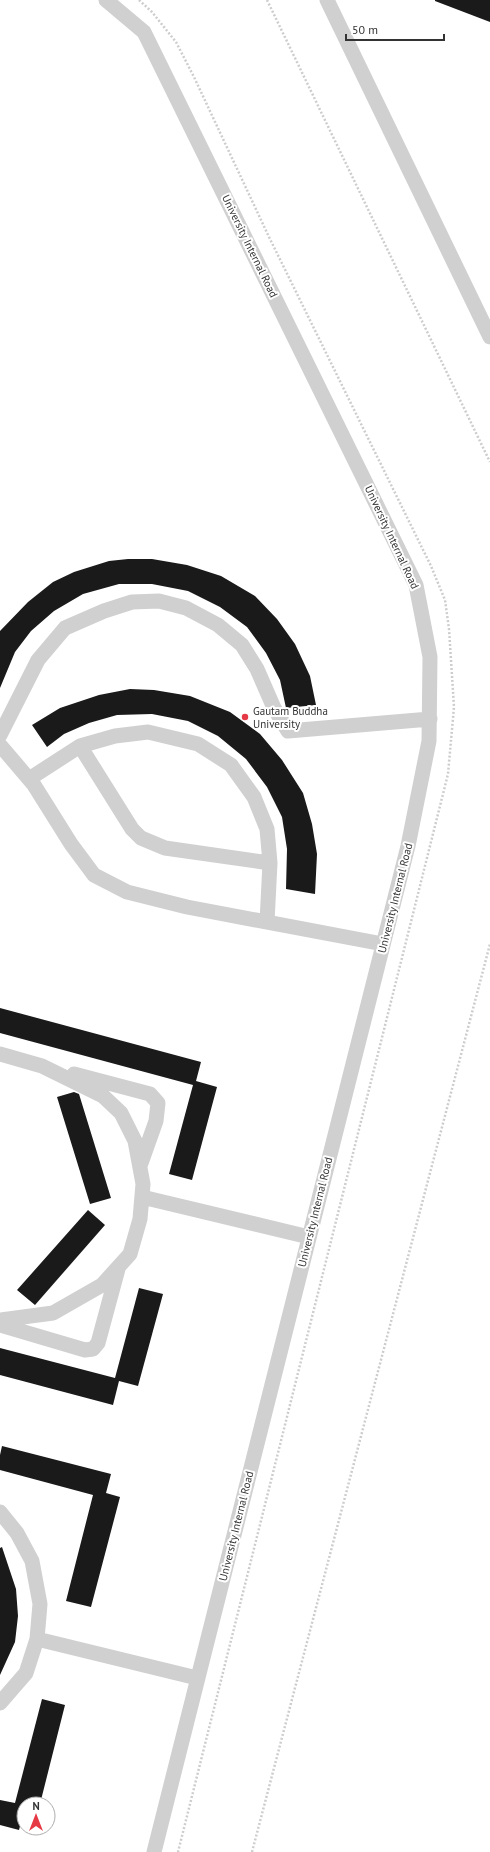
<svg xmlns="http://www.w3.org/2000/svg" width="490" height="1852" font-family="'PT Sans',sans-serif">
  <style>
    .building { fill: #1a1a1a }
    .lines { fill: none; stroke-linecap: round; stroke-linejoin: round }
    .path { stroke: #cdcdcd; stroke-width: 2.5; stroke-dasharray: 2 2; stroke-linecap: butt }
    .minor { stroke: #d0d0d0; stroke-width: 15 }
    .poi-dot { fill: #e63946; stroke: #fff; stroke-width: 1.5 }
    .labels { text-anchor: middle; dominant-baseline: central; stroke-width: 4; stroke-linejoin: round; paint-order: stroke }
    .street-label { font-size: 11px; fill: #333; stroke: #fff }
    .poi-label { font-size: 11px; fill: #333; stroke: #fff; text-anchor: start }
  </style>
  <rect width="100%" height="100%" fill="#fff"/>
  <path class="building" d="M 435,0 L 490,0 L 490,22 L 435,1 Z
    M 128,559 L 152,559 L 187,565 L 221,576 L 255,596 L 277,619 L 295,644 L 310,676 L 316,705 L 286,708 L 280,680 L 266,653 L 247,627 L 220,607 L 188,591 L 152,584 L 119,584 L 83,594 L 54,611 L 31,631 L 15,652 L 0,688 L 0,631 L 28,602 L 53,582 L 74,572 L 109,561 Z
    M 130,689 L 154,690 L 190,696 L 230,712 L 260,734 L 282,760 L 303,793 L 312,824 L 317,854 L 315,894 L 286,889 L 287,849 L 282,817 L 267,787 L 246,759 L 218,736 L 188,721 L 152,714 L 117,715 L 89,723 L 64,734 L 47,747 L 32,725 L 60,708 L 99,695 Z
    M 0,1008 L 201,1062 L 196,1081 L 217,1087 L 192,1180 L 169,1174 L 193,1085 L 0,1033 Z
    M 74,1092 L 79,1094 L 111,1198 L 90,1204 L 57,1097 Z
    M 88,1210 L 105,1225 L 35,1305 L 17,1290 Z
    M 139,1288 L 163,1294 L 138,1386 L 119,1381 L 113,1405 L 0,1375 L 0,1348 L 115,1378 Z
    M 2,1446 L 111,1474 L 106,1493 L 120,1497 L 91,1607 L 66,1601 L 93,1495 L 0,1470 L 0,1455 Z
    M 2,1547 L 16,1589 L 18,1616 L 15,1642 L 0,1675 L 0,1548 Z
    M 42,1699 L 65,1705 L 40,1804 L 24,1804 L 24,1811 L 19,1830 L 0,1825 L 0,1800 L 15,1803 Z"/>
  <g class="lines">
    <path class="path" d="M 139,0 L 152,12 L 176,42 L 194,77 L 269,237 L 431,566 L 445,600 L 449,629 L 454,707 L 448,774 L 178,1852
      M 267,0 L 490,462
      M 252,1852 L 490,944"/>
    <path class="minor" d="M 106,0 L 144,32 L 416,585 L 430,657 L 429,741 L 408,846 L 154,1852
      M 327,0 L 490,337
      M 0,735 L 38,660 L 65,628 L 104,611 L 132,602 L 159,601 L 186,608 L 218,625 L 242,645 L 257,669 L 274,708 L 288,731 L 430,719
      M 0,745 L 34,785 L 71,844 L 94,875 L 127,892 L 187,907 L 383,944
      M 80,746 L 132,829 L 141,838 L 165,848 L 270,863
      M 29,779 L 80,746 L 115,736 L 148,732 L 198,744 L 231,765 L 254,797 L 267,829 L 270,863 L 267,922
      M 0,1054 L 42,1066 L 103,1096 L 121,1113 L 135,1141 L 143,1184 L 140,1219 L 130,1254 L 102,1285 L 53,1313 L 0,1320
      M 74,1074 L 150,1094 L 158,1103 L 156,1121 L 140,1166
      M 142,1197 L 309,1237
      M 0,1325 L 85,1350 L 93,1349 L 98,1343 L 118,1269
      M 0,1512 L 17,1533 L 32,1561 L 40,1604 L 37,1639 L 26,1673 L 0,1703
      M 37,1639 L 197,1678"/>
  </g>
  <circle class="poi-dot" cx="245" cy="717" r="4"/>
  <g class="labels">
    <g class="street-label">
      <text transform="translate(250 246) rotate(64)">University Internal Road</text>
      <text transform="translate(392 537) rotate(65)">University Internal Road</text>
      <text transform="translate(395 898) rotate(-76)">University Internal Road</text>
      <text transform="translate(315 1212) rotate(-76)">University Internal Road</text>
      <text transform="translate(236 1526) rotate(-76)">University Internal Road</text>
    </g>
    <g class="poi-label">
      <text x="253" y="711">Gautam Buddha<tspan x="253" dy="13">University</tspan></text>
    </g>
  </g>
  <g transform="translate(36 1816)"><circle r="19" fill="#ffffff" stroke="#adadad"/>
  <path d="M0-3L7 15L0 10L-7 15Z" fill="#e63946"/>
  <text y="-6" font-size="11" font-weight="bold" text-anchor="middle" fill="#333333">N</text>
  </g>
  <path d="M346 34v6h98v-6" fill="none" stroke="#333333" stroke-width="2"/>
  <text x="352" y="34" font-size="12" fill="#333333" stroke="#ffffff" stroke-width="3" paint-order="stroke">50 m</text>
</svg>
